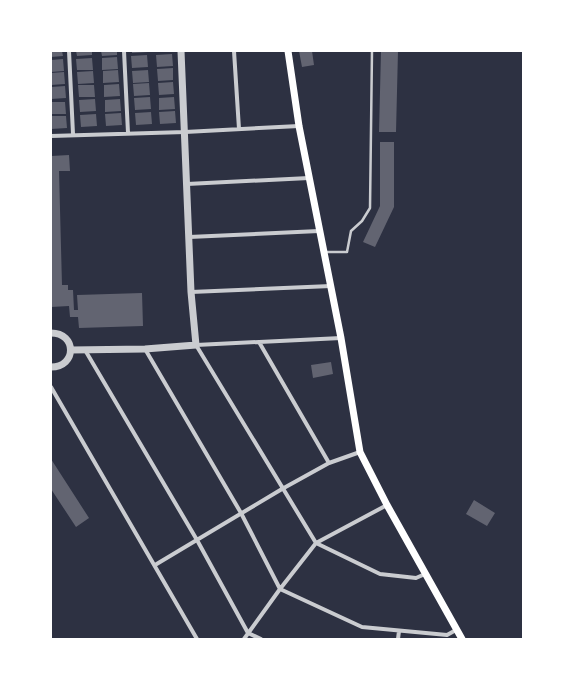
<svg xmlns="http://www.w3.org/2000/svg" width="574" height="690" font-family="Inter,sans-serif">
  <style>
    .building { fill: #626471 }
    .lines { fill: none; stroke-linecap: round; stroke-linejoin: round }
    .service { stroke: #caccd0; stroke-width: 2.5 }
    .minor { stroke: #caccd0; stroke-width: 4 }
    .tertiary { stroke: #caccd0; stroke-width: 7 }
    .secondary { stroke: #fff; stroke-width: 7 }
  </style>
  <rect width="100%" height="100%" fill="#2d3142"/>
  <path class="building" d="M 51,51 L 62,51 L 63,56 L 51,57 Z
    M 76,51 L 92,51 L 92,55 L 77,56 Z
    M 101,51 L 117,51 L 117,55 L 102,56 Z
    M 132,51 L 148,51 L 148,52 L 132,53 Z
    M 299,51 L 312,51 L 314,65 L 302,67 Z
    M 381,51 L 398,51 L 396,132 L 379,132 Z
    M 172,54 L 173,66 L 157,67 L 156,55 Z
    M 147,55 L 148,67 L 132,68 L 131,56 Z
    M 117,57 L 118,69 L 102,70 L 102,58 Z
    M 92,58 L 93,70 L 77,70 L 76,59 Z
    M 63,59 L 64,71 L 51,72 L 51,60 Z
    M 173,68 L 173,80 L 158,81 L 157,69 Z
    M 118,70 L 119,82 L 103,83 L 103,71 Z
    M 148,70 L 149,82 L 133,83 L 132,71 Z
    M 93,71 L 94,83 L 78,84 L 77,72 Z
    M 64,72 L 65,84 L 51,85 L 51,73 Z
    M 173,82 L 174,94 L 159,95 L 158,83 Z
    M 149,83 L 150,95 L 134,96 L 133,84 Z
    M 119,84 L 120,96 L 104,97 L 104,85 Z
    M 78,85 L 94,85 L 95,97 L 79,97 Z
    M 65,86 L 66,98 L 51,99 L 51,87 Z
    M 150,97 L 151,109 L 135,110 L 134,98 Z
    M 174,97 L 175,109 L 159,110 L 159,98 Z
    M 95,99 L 96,111 L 80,112 L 79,100 Z
    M 120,99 L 121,111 L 105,112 L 105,100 Z
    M 51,102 L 65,102 L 66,114 L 51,114 Z
    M 175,111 L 176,123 L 160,124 L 159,112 Z
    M 151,112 L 152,124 L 136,125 L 135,113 Z
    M 121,113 L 122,125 L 106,126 L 105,114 Z
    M 96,114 L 97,126 L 81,127 L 80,115 Z
    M 51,116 L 66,116 L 67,128 L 51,129 Z
    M 380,142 L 394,142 L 394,207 L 375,247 L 363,242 L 380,206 Z
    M 69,155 L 70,171 L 59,171 L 62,285 L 68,285 L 68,290 L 73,290 L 74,310 L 78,310 L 77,295 L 142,293 L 143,326 L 79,328 L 78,317 L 70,317 L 69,306 L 51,307 L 51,156 Z
    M 331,362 L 333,374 L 313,378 L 311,365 Z
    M 51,459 L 89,518 L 76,527 L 51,489 Z
    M 474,500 L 495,513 L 487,526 L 466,514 Z"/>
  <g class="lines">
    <path class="service" d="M 324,252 L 347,252 L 351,231 L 362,221 L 370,208 L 372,51"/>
    <path class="minor" d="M 69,51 L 73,134
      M 124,51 L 128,133
      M 234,51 L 239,129
      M 51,136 L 185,132 L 299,126
      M 187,184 L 309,178
      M 189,237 L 319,231
      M 191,292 L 331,286
      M 341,338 L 196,345 L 316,543 L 380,574 L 416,578 L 425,574
      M 259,342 L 329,463
      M 145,349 L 241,513 L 280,589 L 362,627 L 447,635 L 456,630
      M 85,350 L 197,540 L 248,633 L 261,639
      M 51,387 L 197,639
      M 155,565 L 282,489 L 329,463 L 360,452
      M 244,639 L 280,589 L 316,543 L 387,505
      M 398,639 L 399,631"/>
    <path class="tertiary" d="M 51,333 C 77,333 77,367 51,367
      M 71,350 L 145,349 L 196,345 L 191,292 L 181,51"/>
    <path class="secondary" d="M 288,51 L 299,126 L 341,338 L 360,452 L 387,505 L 462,639"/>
  </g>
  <rect width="574" height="690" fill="none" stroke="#ffffff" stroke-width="104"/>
</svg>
